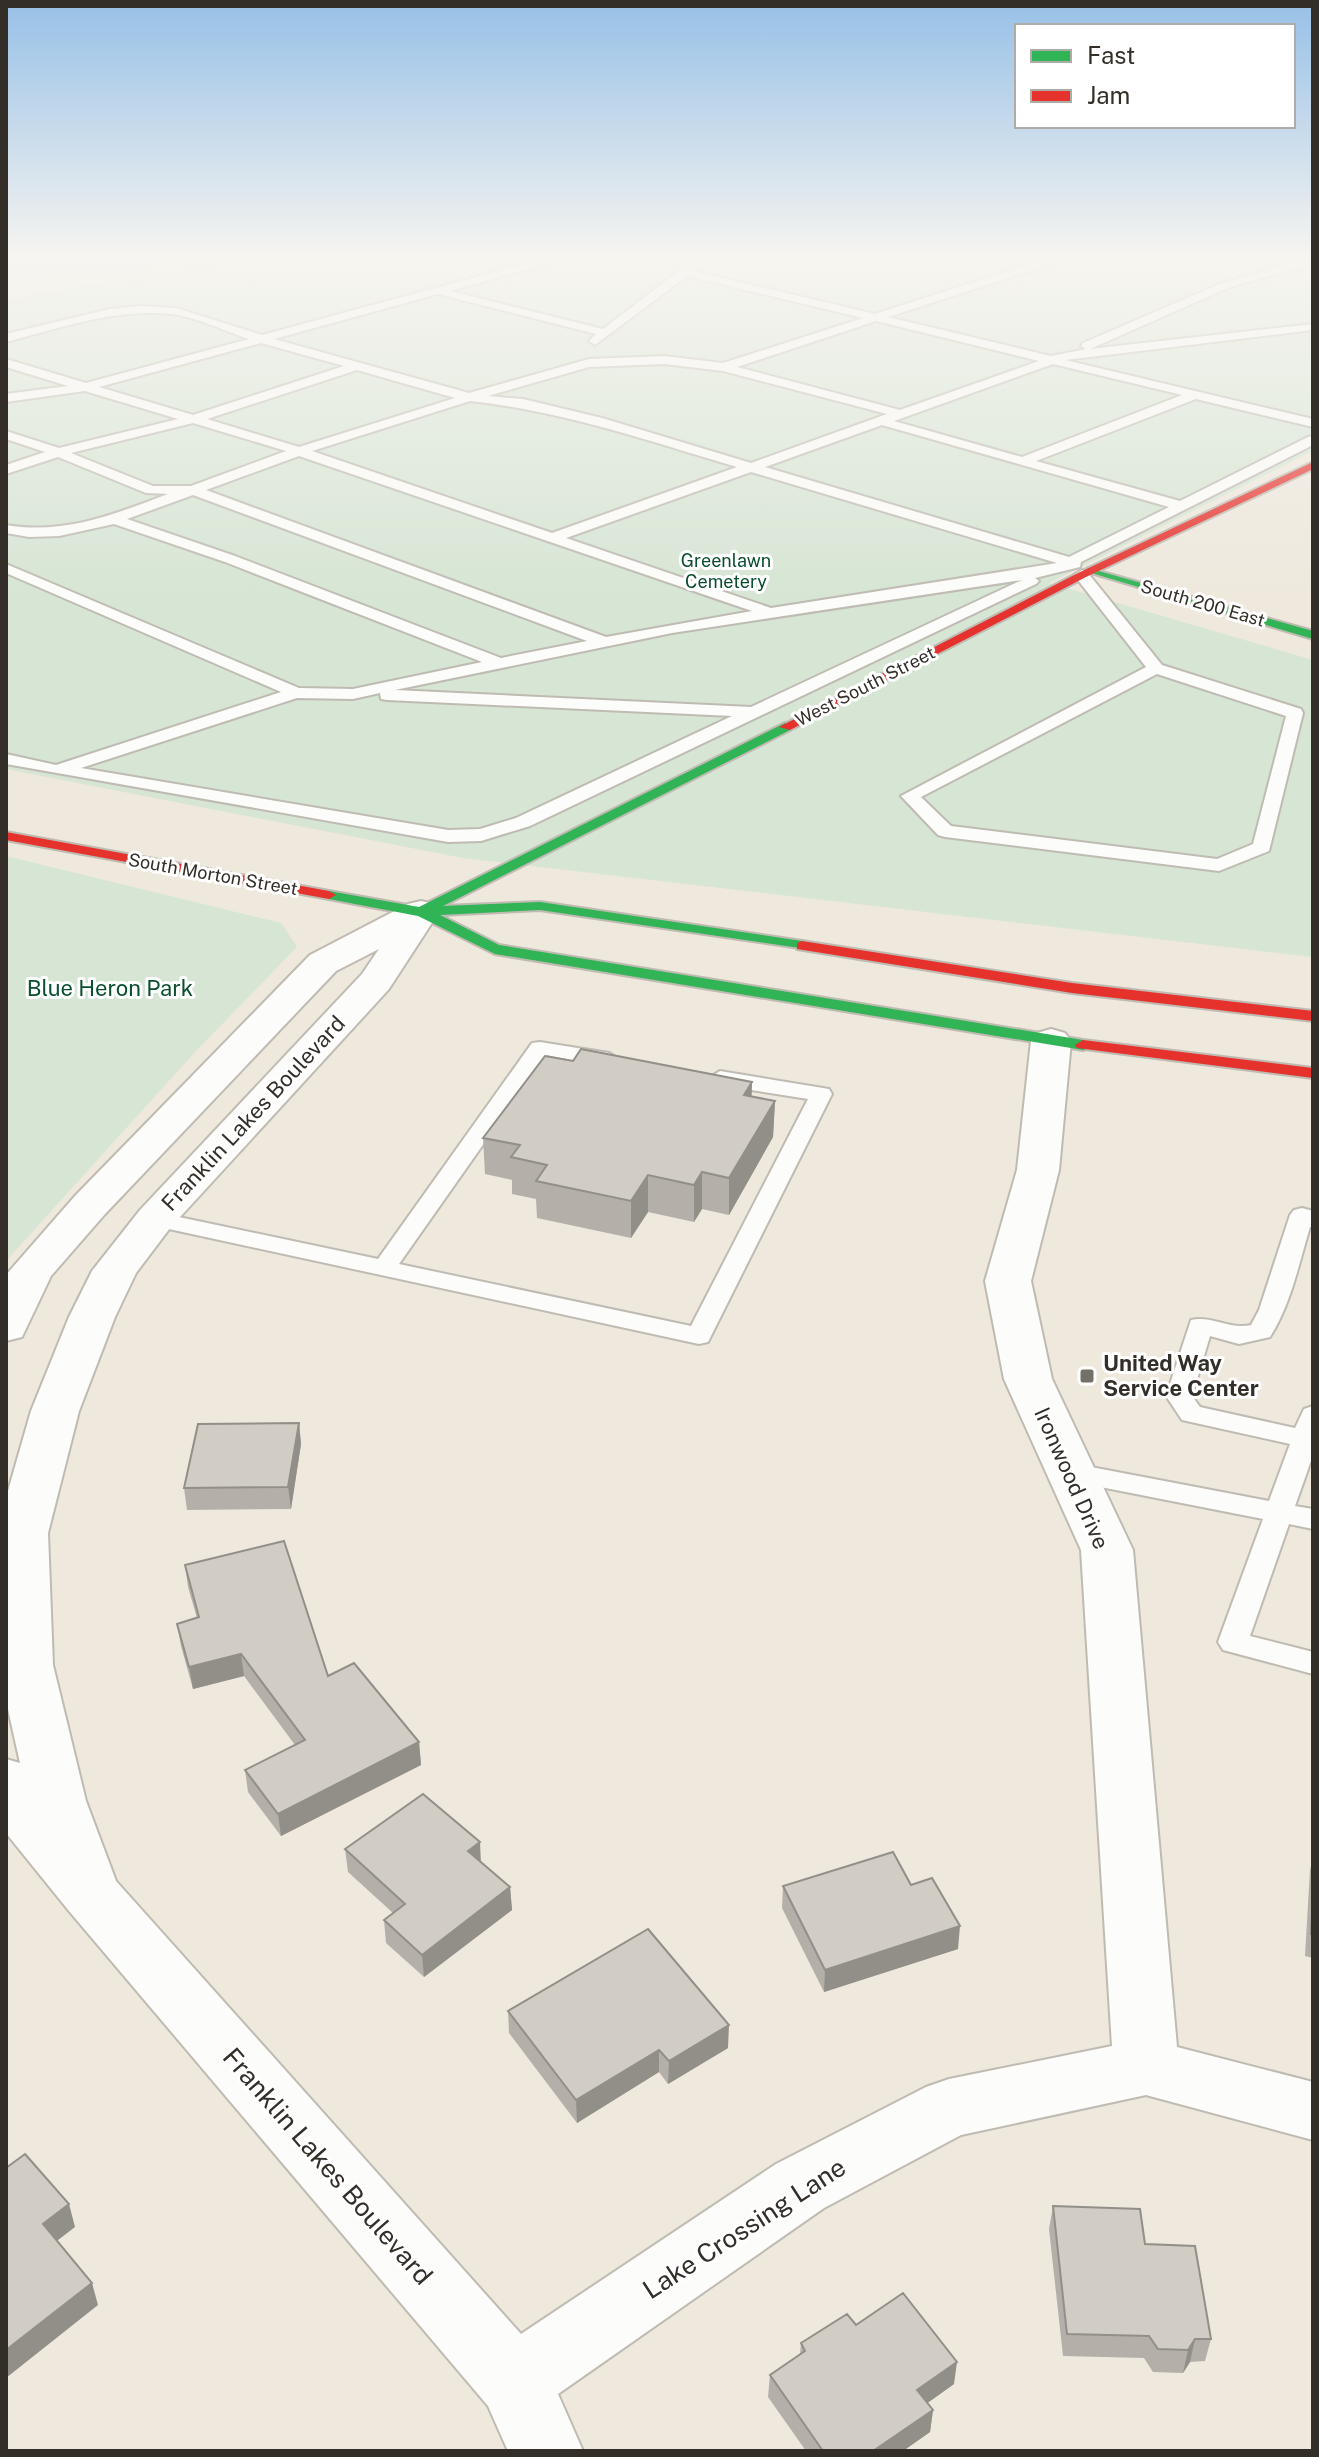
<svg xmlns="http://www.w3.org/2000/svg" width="1319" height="2457" font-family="'Public Sans',sans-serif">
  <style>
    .green { fill: #d6e5d4 }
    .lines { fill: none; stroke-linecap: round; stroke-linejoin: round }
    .river { fill: #bed2e5; fill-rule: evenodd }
    .lane-casing { stroke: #bfbbb3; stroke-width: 4 }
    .street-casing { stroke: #bfbbb3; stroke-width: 4 }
    .fast-casing { stroke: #bfbbb3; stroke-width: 4 }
    .jam-casing { stroke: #bfbbb3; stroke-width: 4 }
    .path { stroke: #d6d4d2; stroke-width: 3; stroke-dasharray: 3 2; stroke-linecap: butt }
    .lane { fill: #fcfcfa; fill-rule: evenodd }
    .street { fill: #fcfcfa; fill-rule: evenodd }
    .fast { fill: #30b455; fill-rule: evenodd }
    .jam { fill: #e5322d; fill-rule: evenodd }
    .wall { fill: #b4afa9 }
    .shaded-wall { fill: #928f89 }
    .building { fill: #d1ccc4; stroke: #928f89; stroke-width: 2 }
    .poi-dot { fill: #747067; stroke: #fff; stroke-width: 3 }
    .labels { text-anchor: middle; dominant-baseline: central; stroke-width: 6; stroke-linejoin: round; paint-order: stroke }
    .far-park-label { font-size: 18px; fill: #0a4f2d; stroke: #fff }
    .far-street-label { font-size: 18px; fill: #332f28; stroke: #fff }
    .park-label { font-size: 22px; fill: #0a4f2d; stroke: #fff }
    .street-label { font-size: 22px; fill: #332f28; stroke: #fff }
    .poi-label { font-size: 22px; font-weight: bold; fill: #332f28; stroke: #fff; text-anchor: start }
    .near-street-label { font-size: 26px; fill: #332f28; stroke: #fff }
  </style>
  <rect width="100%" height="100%" fill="#eee8dd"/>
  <path class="green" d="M 241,256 L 1288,256 L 1313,261 L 1313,451 L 1049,583 L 1313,660 L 1313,957 L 463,858 L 6,769 L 6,299 Z
    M 6,856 L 281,923 L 297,947 L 195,1052 L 6,1261 Z"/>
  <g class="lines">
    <path class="river" d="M 6,256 L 164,256 L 159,264 L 146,267 L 6,277 Z"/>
    <g class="lane-casing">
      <path id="lane" d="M 553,256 L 938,256 L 933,259 L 699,260 L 701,263 L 693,271 L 875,314 L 1045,259 L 1037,256 L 1067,256 L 1067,259 L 888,317 L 1051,356 L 1086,349 L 1081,346 L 1083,343 L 1222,283 L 1313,258 L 1313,264 L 1230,287 L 1090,349 L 1313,324 L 1313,330 L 1065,360 L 1313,419 L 1313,427 L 1196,399 L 1036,461 L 1180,501 L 1308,437 L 1313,436 L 1313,445 L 1081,562 L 1080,567 L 1035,578 L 1039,581 L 1036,584 L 530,826 L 481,841 L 448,842 L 6,764 L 6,754 L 56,765 L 281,692 L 6,573 L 6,564 L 299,688 L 353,689 L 482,662 L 225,562 L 114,524 L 59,536 L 29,537 L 6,533 L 6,525 C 64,535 115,514 168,494 L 146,493 L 58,457 L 6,474 L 6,465 L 45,452 L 6,439 L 6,431 L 59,448 L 178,419 L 85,391 L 6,402 L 6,394 L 68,386 L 6,367 L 6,359 L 86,383 L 249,339 C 224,331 197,317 171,314 C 115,308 60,328 6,342 L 6,334 L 110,309 L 140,306 L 176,308 L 262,335 ZM 693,260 L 603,329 L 450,291 L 556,261 ZM 687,276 L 863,318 L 723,363 L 664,356 L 589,359 L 469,393 L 274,339 L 438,294 L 596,334 L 589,341 L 595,345 ZM 876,321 L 1039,361 L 900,410 L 737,367 ZM 261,343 L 344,366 L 193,415 L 99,387 ZM 664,364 L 723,371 L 887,414 L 751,463 L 602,418 L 523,399 L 488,396 L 589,367 ZM 1053,364 L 1182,395 L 1022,457 L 894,421 ZM 357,370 L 455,398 L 299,447 L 207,419 ZM 470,401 C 562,411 649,441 737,467 L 552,533 L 312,451 ZM 193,423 L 286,451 L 191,486 L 153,486 L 71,453 ZM 882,425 L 1169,507 L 1069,557 L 765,467 ZM 299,456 L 752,611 L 606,637 L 206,490 ZM 751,472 L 1057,563 L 771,608 L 566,538 ZM 193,495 L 587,641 L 501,658 L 235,556 L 127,519 ZM 1022,580 L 751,707 L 395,690 L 672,633 ZM 380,693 L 381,699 L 387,700 L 732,716 L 516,818 L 480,829 L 448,830 L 81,768 L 297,698 L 353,699 Z
        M 1082,570 L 1087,572 L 1162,665 L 1301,709 L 1303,713 L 1269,851 L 1219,871 L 945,837 L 938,835 L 901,796 L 1146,667 L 1074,575 ZM 1157,674 L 1286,716 L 1253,844 L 1217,859 L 951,826 L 921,797 Z
        M 540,1042 L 609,1053 L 620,1060 L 609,1067 L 546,1055 L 399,1264 L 691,1326 L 808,1099 L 720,1085 L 709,1078 L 720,1071 L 829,1089 L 832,1094 L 708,1342 L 699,1344 L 155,1226 L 147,1224 L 143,1219 L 147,1214 L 155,1212 L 378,1259 L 532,1043 Z
        M 1302,1208 L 1313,1211 L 1313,1227 L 1310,1227 C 1299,1263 1291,1304 1270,1337 L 1239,1344 L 1210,1336 L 1192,1396 L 1200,1407 L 1295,1428 L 1304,1409 L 1313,1406 L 1313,1455 L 1295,1506 L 1313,1509 L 1313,1529 L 1289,1524 L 1250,1636 L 1313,1652 L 1313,1674 L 1223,1650 L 1218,1642 L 1263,1519 L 1070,1481 L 1060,1478 L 1056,1472 L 1060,1466 L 1070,1463 L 1269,1501 L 1290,1444 L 1182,1420 L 1166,1396 L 1191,1320 C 1211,1315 1230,1330 1251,1325 L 1259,1310 L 1290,1215 L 1294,1210 Z"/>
    </g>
    <g class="street-casing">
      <path id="street" d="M 421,901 L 434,904 L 439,912 L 389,989 L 170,1228 L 136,1273 L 115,1317 L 79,1411 L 48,1533 L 53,1665 L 86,1801 L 116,1881 L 521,2334 L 776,2164 L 926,2087 L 949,2079 L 1112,2046 L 1081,1550 L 1004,1379 L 985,1281 L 1017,1170 L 1031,1041 L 1037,1033 L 1051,1029 L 1065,1033 L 1071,1041 L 1059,1170 L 1031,1281 L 1052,1379 L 1133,1550 L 1177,2047 L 1313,2082 L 1313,2140 L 1146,2095 L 961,2135 L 824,2208 L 558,2394 L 583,2451 L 508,2451 L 488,2406 L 69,1911 L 6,1833 L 6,1759 L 20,1763 L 6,1700 L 6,1498 L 31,1411 L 69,1317 L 92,1271 L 140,1210 L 362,974 L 379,949 L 336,971 L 105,1214 L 51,1276 L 22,1337 L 6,1341 L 6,1275 L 75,1196 L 310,955 L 408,904 Z"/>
    </g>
    <g class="fast-casing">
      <path id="fast" d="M 1088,568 L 1313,631 L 1313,639 L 1088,572 Z
        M 785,723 L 791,727 L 790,730 L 443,906 L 540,902 L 802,941 L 807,943 L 807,949 L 540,910 L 440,915 L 499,945 L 1083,1040 L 1091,1045 L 1089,1048 L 1083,1050 L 495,954 L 418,916 L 329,899 L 322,895 L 329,891 L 419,907 Z"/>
    </g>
    <g class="jam-casing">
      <path id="jam" d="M 1313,462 L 1313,469 L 1086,577 L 790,730 L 779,727 L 1078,573 Z
        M 6,832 L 329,891 L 336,895 L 329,899 L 6,840 Z
        M 802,941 L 1072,983 L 1313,1011 L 1313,1021 L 1072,993 L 797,949 L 797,943 Z
        M 1083,1040 L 1313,1068 L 1313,1078 L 1077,1048 L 1075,1045 Z"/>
    </g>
    <path class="path" d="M 134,280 L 271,256
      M 6,304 L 50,296"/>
    <use href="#lane" class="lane"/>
    <use href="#street" class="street"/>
    <use href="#fast" class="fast"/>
    <use href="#jam" class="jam"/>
  </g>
  <path class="wall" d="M 573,1061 L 752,1082 L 751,1096 L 775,1101 L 773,1137 L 729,1215 L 702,1209 L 694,1222 L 648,1212 L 631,1238 L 537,1218 L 536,1199 L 512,1194 L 512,1180 L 485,1174 L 483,1138 Z
    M 299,1423 L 301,1444 L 291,1509 L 187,1510 L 184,1488 Z
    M 185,1565 L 328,1676 L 419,1742 L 421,1765 L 281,1836 L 248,1792 L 245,1770 L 295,1745 L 244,1676 L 193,1689 L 181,1646 L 177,1624 L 197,1618 L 188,1587 Z
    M 345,1849 L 481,1862 L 510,1887 L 512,1910 L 424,1977 L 386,1943 L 384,1920 L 393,1913 L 348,1872 Z
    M 1313,1859 L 1313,1958 L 1305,1956 L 1310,1870 Z
    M 911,1885 L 958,1949 L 824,1992 L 782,1908 L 783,1886 Z
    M 508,2011 L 728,2048 L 668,2084 L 659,2072 L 577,2123 L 509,2033 Z
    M 1053,2206 L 1145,2244 L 1211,2339 L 1205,2361 L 1190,2362 L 1183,2373 L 1153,2372 L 1144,2358 L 1063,2356 L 1049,2229 Z
    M 856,2325 L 954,2384 L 927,2403 L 933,2410 L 930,2432 L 903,2451 L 806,2451 L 768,2397 L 770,2375 L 800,2355 L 801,2343 Z"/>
  <path class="shaded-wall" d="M 752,1082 L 751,1118 L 744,1095 Z
    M 775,1101 L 773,1137 L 729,1215 L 729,1178 Z
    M 702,1172 L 702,1209 L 694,1222 L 694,1185 Z
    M 648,1175 L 648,1212 L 631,1238 L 631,1201 Z
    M 299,1423 L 301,1444 L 291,1509 L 288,1487 Z
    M 241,1654 L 244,1676 L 193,1689 L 189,1667 Z
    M 419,1742 L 421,1765 L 281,1836 L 278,1814 Z
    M 480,1842 L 481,1865 L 468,1851 Z
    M 510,1887 L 512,1910 L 424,1977 L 422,1955 Z
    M 960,1926 L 958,1949 L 824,1992 L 825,1970 Z
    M 729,2025 L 728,2048 L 668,2084 L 669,2061 Z
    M 659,2050 L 659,2072 L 577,2123 L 576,2100 Z
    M 69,2204 L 75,2227 L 49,2247 L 43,2224 Z
    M 92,2283 L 98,2305 L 6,2378 L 6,2350 Z
    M 1195,2339 L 1190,2362 L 1183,2373 L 1188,2350 Z
    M 957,2362 L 954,2384 L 915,2412 L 917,2390 Z
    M 933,2410 L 930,2432 L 903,2451 L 873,2451 Z"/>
  <path class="building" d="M 581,1049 L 752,1082 L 744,1095 L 775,1101 L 729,1178 L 702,1172 L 694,1185 L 648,1175 L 631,1201 L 536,1181 L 547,1165 L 511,1157 L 520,1145 L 483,1138 L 545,1056 L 573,1061 Z
    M 299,1423 L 288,1487 L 184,1488 L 198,1424 Z
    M 284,1541 L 328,1676 L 354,1663 L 419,1742 L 278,1814 L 245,1770 L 305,1740 L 241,1654 L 189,1667 L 177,1624 L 199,1617 L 185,1565 Z
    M 423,1794 L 480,1842 L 468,1851 L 510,1887 L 422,1955 L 384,1920 L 405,1904 L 345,1849 Z
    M 893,1852 L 911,1885 L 932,1878 L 960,1926 L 825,1970 L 783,1886 Z
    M 1313,1894 L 1313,1934 L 1311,1934 Z
    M 648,1929 L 729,2025 L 669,2061 L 659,2050 L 576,2100 L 508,2011 Z
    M 25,2154 L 69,2204 L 43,2224 L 92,2283 L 6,2350 L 6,2168 Z
    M 1053,2206 L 1140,2209 L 1145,2244 L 1195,2246 L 1211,2339 L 1195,2339 L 1188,2350 L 1158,2349 L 1149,2336 L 1067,2334 Z
    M 903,2293 L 957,2362 L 917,2390 L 933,2410 L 873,2451 L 823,2451 L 770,2375 L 805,2351 L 801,2343 L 847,2314 L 856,2325 Z"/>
  <linearGradient id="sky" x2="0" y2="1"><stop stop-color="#97c0e7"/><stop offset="0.43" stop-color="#f7f5f0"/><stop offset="1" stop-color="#f7f5f0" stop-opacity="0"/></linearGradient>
  <rect width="1319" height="600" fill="url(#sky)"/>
  <rect class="poi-dot" x="1079" y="1368" width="16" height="16" rx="4"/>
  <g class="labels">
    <g class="far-park-label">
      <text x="726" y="560">Greenlawn<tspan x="726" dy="21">Cemetery</tspan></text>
    </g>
    <g class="far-street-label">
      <text transform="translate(1203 603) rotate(16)">South 200 East</text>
      <text transform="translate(865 686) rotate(-27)">West South Street</text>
      <text transform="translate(213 874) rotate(10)">South Morton Street</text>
    </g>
    <g class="park-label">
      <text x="110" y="988">Blue Heron Park</text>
    </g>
    <g class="street-label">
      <text transform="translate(253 1113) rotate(-47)">Franklin Lakes Boulevard</text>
      <text transform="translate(1072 1478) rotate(66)">Ironwood Drive</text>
    </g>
    <g class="poi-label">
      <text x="1103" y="1363">United Way<tspan x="1103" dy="25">Service Center</tspan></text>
    </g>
    <g class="near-street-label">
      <text transform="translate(328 2166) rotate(49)">Franklin Lakes Boulevard</text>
      <text transform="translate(744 2228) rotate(-33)">Lake Crossing Lane</text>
    </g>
  </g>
  <rect width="1319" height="2457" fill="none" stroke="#332f28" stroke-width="16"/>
  <rect x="1015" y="24" width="280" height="104" fill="#ffffff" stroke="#adaca9" stroke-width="2"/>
  <rect x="1031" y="50" width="40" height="12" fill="#30b455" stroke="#adaca9" stroke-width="2"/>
  <text x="1087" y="64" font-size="24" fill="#332f28">Fast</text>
  <rect x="1031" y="90" width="40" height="12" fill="#e5322d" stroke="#adaca9" stroke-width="2"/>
  <text x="1087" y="104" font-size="24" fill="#332f28">Jam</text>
</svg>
